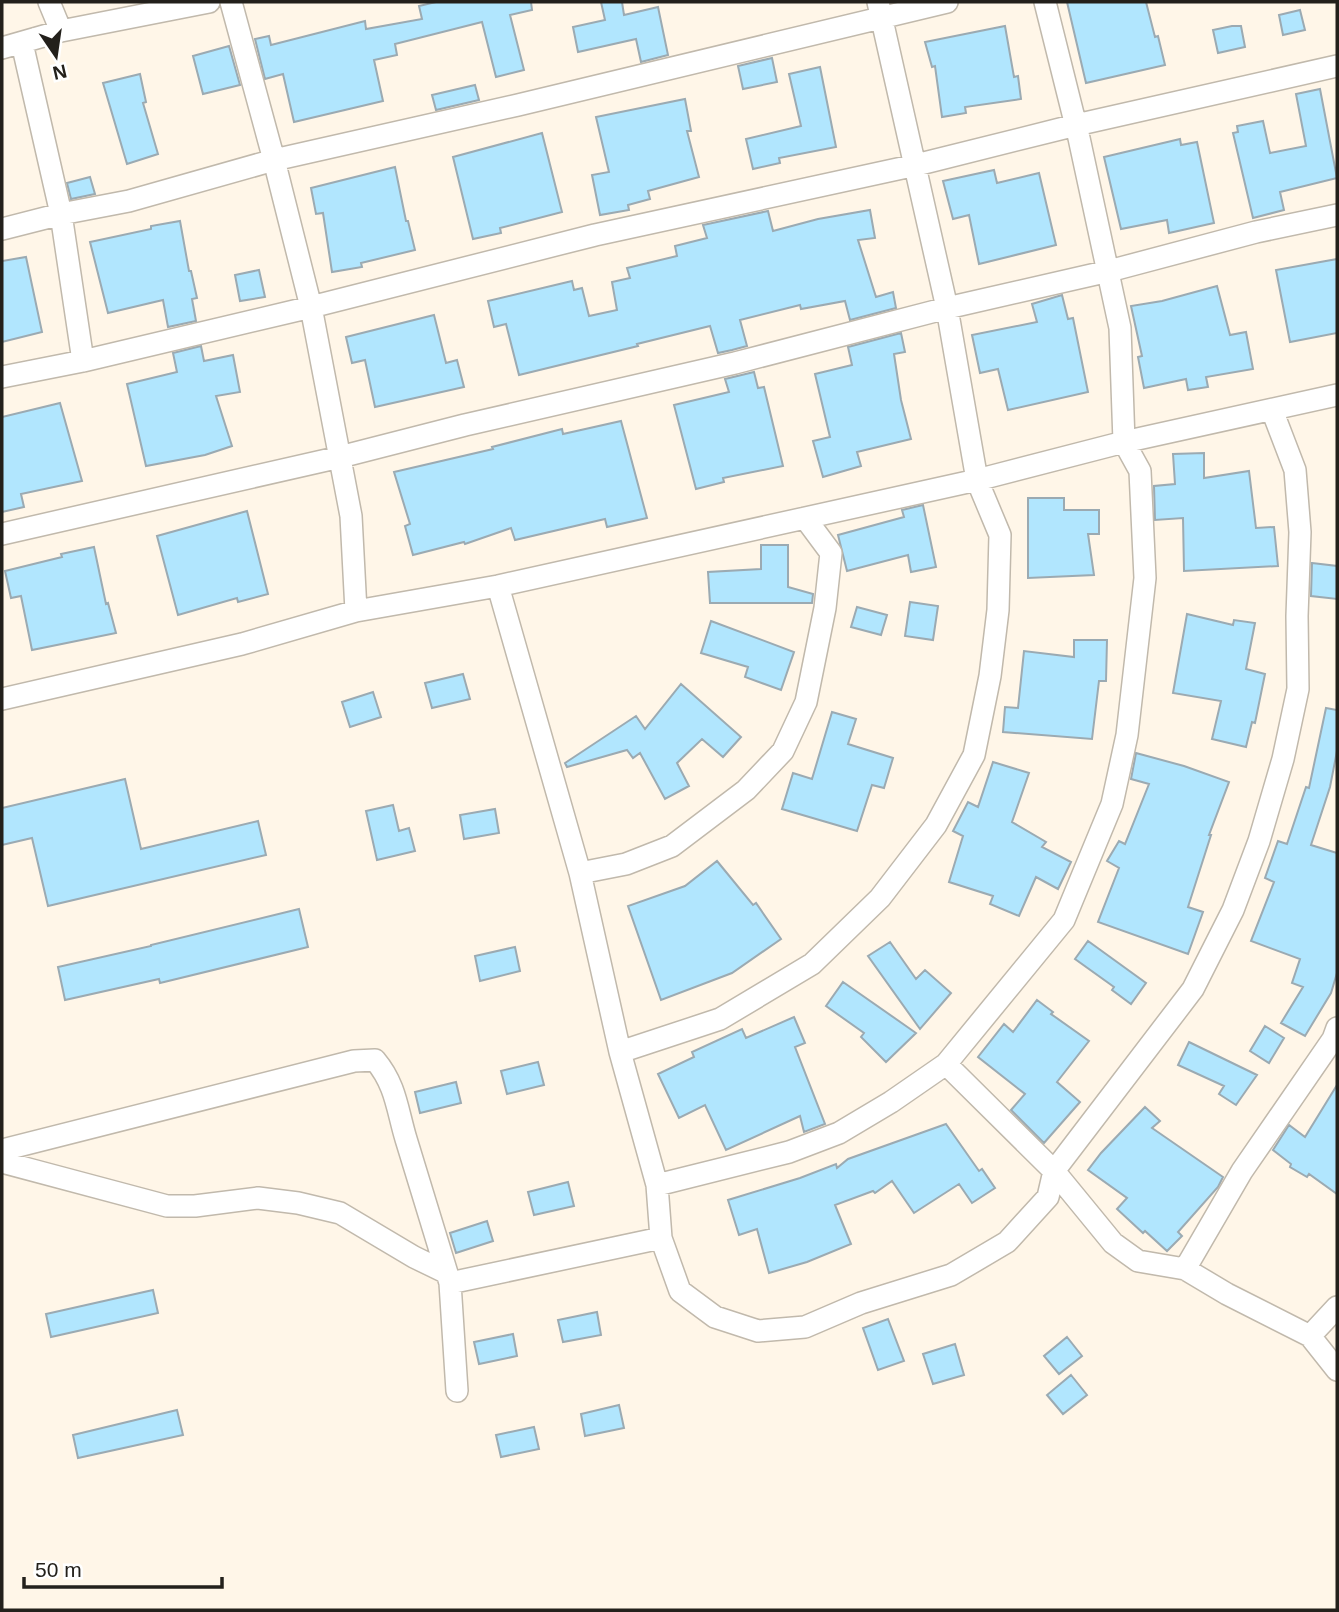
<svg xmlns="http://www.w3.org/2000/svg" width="1339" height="1612" font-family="Arial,sans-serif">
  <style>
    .building { fill: #b1e6fe; stroke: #9baab2; stroke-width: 2 }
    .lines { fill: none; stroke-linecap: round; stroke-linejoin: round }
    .street-casing { stroke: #c1b9ac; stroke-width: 24 }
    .street { stroke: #fff; stroke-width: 21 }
  </style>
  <rect width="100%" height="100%" fill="#fff6e8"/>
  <path class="building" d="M 436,2 L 531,2 L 532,10 L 510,15 L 524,70 L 496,77 L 482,22 L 395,44 L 397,55 L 374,60 L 383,101 L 294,122 L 283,74 L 265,79 L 255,39 L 269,36 L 271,45 L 365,21 L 366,29 L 422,19 L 419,6 Z
    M 601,2 L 622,2 L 624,15 L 658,7 L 668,55 L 641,62 L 636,39 L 578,52 L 573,27 L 605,20 Z
    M 1067,2 L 1146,2 L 1155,37 L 1158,36 L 1165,65 L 1086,83 Z
    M 1300,10 L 1305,30 L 1283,35 L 1279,15 Z
    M 1005,26 L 1014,77 L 1018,76 L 1021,99 L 965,107 L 966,113 L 942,117 L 935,66 L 932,67 L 925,42 Z
    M 1232,26 L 1241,26 L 1245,47 L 1218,53 L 1213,30 Z
    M 229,46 L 240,85 L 203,94 L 193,56 Z
    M 772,58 L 777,82 L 743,89 L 738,66 Z
    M 820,67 L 836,147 L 779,158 L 780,163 L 753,169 L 746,139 L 801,126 L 789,74 Z
    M 140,74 L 146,102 L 143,103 L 158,154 L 127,164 L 103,83 Z
    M 475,85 L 479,100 L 436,110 L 432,95 Z
    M 1320,89 L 1337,178 L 1280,192 L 1284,210 L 1253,218 L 1233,133 L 1238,132 L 1237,126 L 1263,121 L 1270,153 L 1306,146 L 1296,94 Z
    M 685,99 L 691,131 L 687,131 L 699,177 L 648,191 L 650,199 L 628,205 L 629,210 L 600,215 L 592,175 L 609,172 L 596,117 Z
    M 542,133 L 562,212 L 500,228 L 501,233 L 473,239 L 453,157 Z
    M 1180,139 L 1181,145 L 1197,142 L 1214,223 L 1169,233 L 1167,220 L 1121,229 L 1104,157 Z
    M 395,167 L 406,221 L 408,221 L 415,250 L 361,263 L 362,267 L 332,272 L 323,213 L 316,214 L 311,188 Z
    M 994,170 L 997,183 L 1039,173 L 1056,245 L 979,264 L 969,215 L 953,219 L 943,181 Z
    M 90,177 L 95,194 L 71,199 L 67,183 Z
    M 870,210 L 875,238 L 858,240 L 876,297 L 893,292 L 896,308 L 850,320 L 845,301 L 801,309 L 800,305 L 740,320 L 747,346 L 732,350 L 718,353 L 710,326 L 637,344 L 638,346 L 519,375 L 506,324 L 494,327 L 488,301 L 572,281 L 574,290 L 582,288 L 589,316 L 617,310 L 612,282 L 630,278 L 627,268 L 677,256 L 675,246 L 707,238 L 703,225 L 768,211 L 773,231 L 818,219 Z
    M 180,221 L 189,271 L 191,271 L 197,298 L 192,299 L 196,321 L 168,327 L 163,300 L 108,313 L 90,242 L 151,229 L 151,226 Z
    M 26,257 L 42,332 L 2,342 L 2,261 Z
    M 1337,259 L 1337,333 L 1290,342 L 1276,270 Z
    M 259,270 L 265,297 L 240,301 L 235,275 Z
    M 1217,286 L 1230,335 L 1246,332 L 1253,369 L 1206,377 L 1208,387 L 1188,390 L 1186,379 L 1144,388 L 1138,357 L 1142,356 L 1131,306 L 1162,301 Z
    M 1062,295 L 1068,319 L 1073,318 L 1088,392 L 1008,410 L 998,369 L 980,373 L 972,335 L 1037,322 L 1032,304 Z
    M 434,315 L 446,363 L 457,360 L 464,387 L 375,407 L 365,360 L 352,363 L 346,337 Z
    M 901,333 L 905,352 L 894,354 L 901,400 L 911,439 L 857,452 L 861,466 L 823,477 L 813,441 L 830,437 L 815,374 L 852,365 L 848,347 Z
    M 201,346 L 204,361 L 233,355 L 240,392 L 216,396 L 232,446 L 205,455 L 146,466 L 127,384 L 177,372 L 173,353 Z
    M 754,372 L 758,388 L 764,387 L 783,466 L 723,478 L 724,482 L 696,489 L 674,405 L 729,392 L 725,379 Z
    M 60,403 L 82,481 L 21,494 L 24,507 L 2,512 L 2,417 Z
    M 621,421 L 647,518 L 607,527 L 605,519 L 515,540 L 511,528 L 465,544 L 464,542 L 413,555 L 405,526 L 410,524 L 394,472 L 493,449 L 492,447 L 562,429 L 563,434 Z
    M 1204,453 L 1204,478 L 1249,471 L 1256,528 L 1274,527 L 1278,566 L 1184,571 L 1183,518 L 1155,520 L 1154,486 L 1175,484 L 1173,454 Z
    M 1028,498 L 1064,498 L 1064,510 L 1099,510 L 1099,534 L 1088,534 L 1094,575 L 1028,578 Z
    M 923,505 L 936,567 L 911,572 L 908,555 L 847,571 L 838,535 L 904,517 L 902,510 Z
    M 247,511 L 268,594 L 238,602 L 237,598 L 178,615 L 157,536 Z
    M 761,545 L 788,545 L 788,587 L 813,594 L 812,603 L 710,603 L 708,572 L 761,569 Z
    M 94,547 L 106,604 L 108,603 L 116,633 L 32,650 L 21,596 L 11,598 L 5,571 L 62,557 L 61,554 Z
    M 1312,563 L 1337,566 L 1337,599 L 1311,596 Z
    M 910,602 L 938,606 L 933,640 L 905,636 Z
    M 857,607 L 887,615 L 881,635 L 851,627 Z
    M 1187,614 L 1233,625 L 1234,620 L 1255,623 L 1246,669 L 1265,674 L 1255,723 L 1252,722 L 1246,747 L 1212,739 L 1221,701 L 1173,693 Z
    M 711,621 L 794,652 L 781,690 L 745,677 L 748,667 L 701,653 Z
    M 1074,640 L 1107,640 L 1106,681 L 1099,681 L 1092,739 L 1003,732 L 1005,707 L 1018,708 L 1024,651 L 1074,657 Z
    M 463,674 L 470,699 L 432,708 L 425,683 Z
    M 681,684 L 741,737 L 723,757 L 702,739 L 677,763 L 689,786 L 665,799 L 640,753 L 633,758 L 627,750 L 567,767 L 565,763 L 636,716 L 645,729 Z
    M 373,692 L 381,717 L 350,727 L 342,702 Z
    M 1326,708 L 1337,710 L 1337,751 L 1330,787 L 1311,845 L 1337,853 L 1337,973 L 1331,993 L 1305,1036 L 1281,1023 L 1303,987 L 1292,983 L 1300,959 L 1251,941 L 1274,882 L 1265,878 L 1278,841 L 1287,844 L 1306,787 L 1309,788 Z
    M 832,712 L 856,719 L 848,744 L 893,758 L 884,788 L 872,785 L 857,831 L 782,809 L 793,773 L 812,779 Z
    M 1136,753 L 1184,766 L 1229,782 L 1209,835 L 1211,835 L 1188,907 L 1203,912 L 1188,954 L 1098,922 L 1119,868 L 1107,861 L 1119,841 L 1125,844 L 1149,784 L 1131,779 Z
    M 993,762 L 1029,773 L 1012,822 L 1046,842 L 1042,847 L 1071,862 L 1058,889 L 1036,877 L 1019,916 L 990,904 L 993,896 L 949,882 L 963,836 L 953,831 L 968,802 L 978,807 Z
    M 125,779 L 141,849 L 258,821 L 266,855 L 48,906 L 32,838 L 2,845 L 2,808 Z
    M 393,805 L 399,831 L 409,828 L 415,851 L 377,860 L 366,811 Z
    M 495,809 L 499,833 L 464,839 L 460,815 Z
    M 717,861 L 753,905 L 756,903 L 781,939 L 732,973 L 661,1000 L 628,906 L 685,886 Z
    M 299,909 L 308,947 L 160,983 L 159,979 L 65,1000 L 58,967 L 151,946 L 151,945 Z
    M 1088,941 L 1146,983 L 1131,1004 L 1112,990 L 1114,987 L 1075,959 Z
    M 890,942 L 916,979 L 925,970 L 951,993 L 920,1029 L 868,956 Z
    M 515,947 L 520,971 L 480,981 L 475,956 Z
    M 843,982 L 916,1033 L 886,1062 L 861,1037 L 864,1033 L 826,1006 Z
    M 1037,1000 L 1053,1012 L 1051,1014 L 1089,1041 L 1057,1082 L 1080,1102 L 1044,1143 L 1011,1110 L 1025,1094 L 978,1057 L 1004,1024 L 1013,1032 Z
    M 794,1017 L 805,1043 L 795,1047 L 825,1124 L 804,1132 L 800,1116 L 726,1150 L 705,1105 L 679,1118 L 658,1074 L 694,1057 L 692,1052 L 742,1029 L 746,1038 Z
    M 1265,1026 L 1284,1038 L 1269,1063 L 1250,1051 Z
    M 1189,1042 L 1257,1075 L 1236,1105 L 1219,1094 L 1224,1086 L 1178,1065 Z
    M 538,1062 L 544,1085 L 507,1094 L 501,1071 Z
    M 456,1082 L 461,1103 L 420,1113 L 415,1092 Z
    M 1337,1085 L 1337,1194 L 1309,1174 L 1307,1177 L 1290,1167 L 1291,1164 L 1273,1150 L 1289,1125 L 1305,1137 Z
    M 1145,1107 L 1160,1121 L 1152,1128 L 1223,1177 L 1218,1187 L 1178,1232 L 1182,1236 L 1167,1251 L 1145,1231 L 1143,1233 L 1117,1209 L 1127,1198 L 1088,1170 L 1101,1153 Z
    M 946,1124 L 979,1171 L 982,1169 L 995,1188 L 972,1203 L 959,1184 L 914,1213 L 892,1181 L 875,1193 L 873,1191 L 835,1205 L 851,1244 L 807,1262 L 769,1273 L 757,1229 L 739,1235 L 728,1200 L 800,1178 L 836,1164 L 837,1168 L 848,1159 Z
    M 568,1182 L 574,1206 L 534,1215 L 528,1192 Z
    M 487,1221 L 493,1241 L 456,1253 L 450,1233 Z
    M 153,1290 L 158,1313 L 51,1337 L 46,1314 Z
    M 597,1312 L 601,1335 L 563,1342 L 558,1320 Z
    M 888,1319 L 904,1361 L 878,1370 L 863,1328 Z
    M 513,1334 L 517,1356 L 479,1364 L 474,1342 Z
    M 1067,1337 L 1082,1356 L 1059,1374 L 1044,1356 Z
    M 955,1344 L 964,1375 L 933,1384 L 923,1354 Z
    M 1071,1375 L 1087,1395 L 1063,1414 L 1047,1395 Z
    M 619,1405 L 624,1428 L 585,1436 L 581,1414 Z
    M 177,1410 L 183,1435 L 78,1458 L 73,1435 Z
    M 534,1427 L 539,1449 L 501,1457 L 496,1435 Z"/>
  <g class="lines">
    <g class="street-casing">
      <path id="street" d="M 49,2 L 61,31
        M 231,2 L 274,160 L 311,307 L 351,516 L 356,611
        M 22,43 L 61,214 L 83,361
        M 2,48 L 61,31 L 209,2
        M 2,229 L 61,214 L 129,201 L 274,160 L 518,105 L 947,2
        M 2,377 L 83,361 L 311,307 L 595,235 L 916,165 L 1076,125 L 1337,66
        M 2,534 L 340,457 L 465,425 L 735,363 L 947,308 L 1109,271 L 1256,232 L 1337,215
        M 498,586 L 580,873 L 620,1052 L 720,1019 L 812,964 L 880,898 L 936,825 L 974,755 L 990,676 L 998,610 L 1000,535 L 977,480 L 947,308 L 878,2
        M 2,699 L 242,644 L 356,611 L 498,586 L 977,480 L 1124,442 L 1337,395
        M 580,873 L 626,864 L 672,846 L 746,790 L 783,751 L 806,702 L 825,608 L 831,553 L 805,518
        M 620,1052 L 657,1185 L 789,1152 L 839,1133 L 891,1102 L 946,1064 L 1064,920 L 1112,804 L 1127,735 L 1145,578 L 1140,471 L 1124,442 L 1120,328 L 1079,138 L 1045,2
        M 946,1064 L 1054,1171 L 1193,989 L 1233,910 L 1259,841 L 1283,759 L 1298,689 L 1297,616 L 1300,532 L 1295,470 L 1272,410
        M 2,1150 L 354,1061 L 375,1060 C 396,1085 397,1109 406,1139 C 421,1187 435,1235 450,1283 L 661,1238
        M 2,1162 L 167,1206 L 195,1206 L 258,1198 L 298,1203 L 340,1213 L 414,1257 L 447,1273
        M 1054,1171 L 1113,1243 L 1138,1261 L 1185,1269 L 1242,1171 L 1333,1039 L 1337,1028
        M 657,1185 L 661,1238 L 680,1291 L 715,1317 L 758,1331 L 805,1327 L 861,1303 L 951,1275 L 1007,1242 L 1048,1197 L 1054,1171
        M 1185,1269 L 1227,1294 L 1310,1336
        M 450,1283 L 457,1391
        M 1337,1307 L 1310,1336 L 1337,1370"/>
    </g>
    <use href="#street" class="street"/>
  </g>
  <rect width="1339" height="1612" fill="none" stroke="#23201b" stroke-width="7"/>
  <g transform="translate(56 56) rotate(167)" stroke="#ffffff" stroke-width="5" paint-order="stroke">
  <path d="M0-5L12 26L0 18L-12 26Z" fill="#23201b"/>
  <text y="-10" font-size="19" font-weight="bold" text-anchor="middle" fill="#23201b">N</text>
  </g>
  <path d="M24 1577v10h198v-10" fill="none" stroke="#23201b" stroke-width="3.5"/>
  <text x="35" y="1577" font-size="21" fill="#23201b" stroke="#ffffff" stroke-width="5" paint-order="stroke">50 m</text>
</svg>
